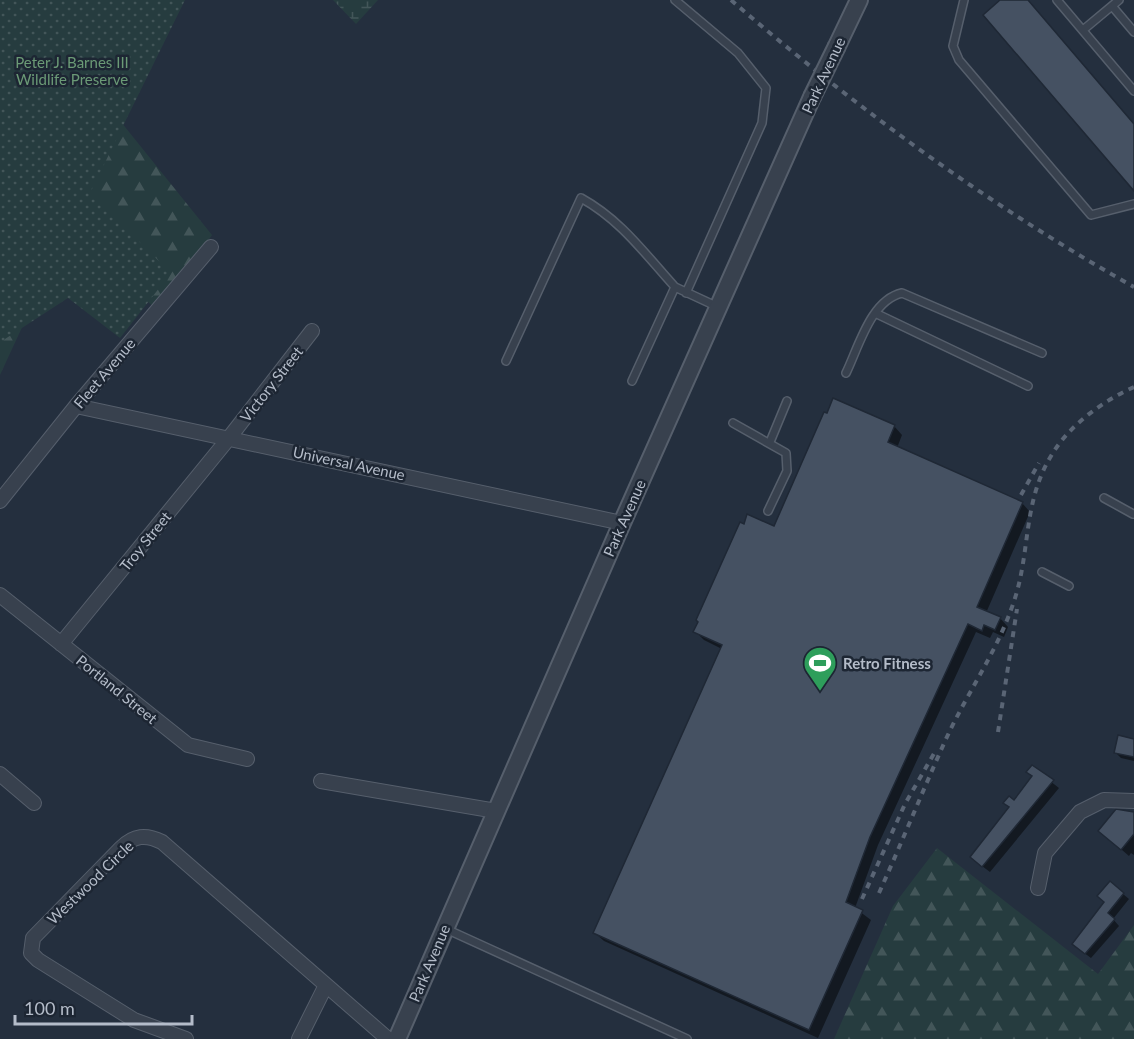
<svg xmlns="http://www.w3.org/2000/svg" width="1134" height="1039" font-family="Lato,sans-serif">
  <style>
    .forest { fill: url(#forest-firs) }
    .wetland { fill: url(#wetland-marsh) }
    .park { fill: url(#park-dots) }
    .shadow { fill: #0007 }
    .building { fill: #455162; stroke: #1f2835; stroke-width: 1.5 }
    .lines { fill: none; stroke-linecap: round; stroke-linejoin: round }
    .service-casing { stroke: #565f6c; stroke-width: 10 }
    .minor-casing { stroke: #565f6c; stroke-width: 16 }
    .tertiary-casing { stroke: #565f6c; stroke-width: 20 }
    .service { stroke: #38414e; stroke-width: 7 }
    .minor { stroke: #38414e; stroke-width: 14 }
    .tertiary { stroke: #38414e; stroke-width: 16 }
    .rail { stroke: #5a6575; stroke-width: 4; stroke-dasharray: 6 6; stroke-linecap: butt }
    .tertiary-bridge-casing { stroke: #565f6c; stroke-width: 20; stroke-linecap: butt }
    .tertiary-bridge { stroke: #38414e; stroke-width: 16 }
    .labels { text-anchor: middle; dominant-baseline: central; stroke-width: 5; stroke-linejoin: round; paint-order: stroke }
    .park-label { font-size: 15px; fill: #6b9a76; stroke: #1d2633 }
    .street-label { font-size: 15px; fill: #b4bcc9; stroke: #1d2633 }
    .poi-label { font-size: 15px; font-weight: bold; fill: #b4bcc9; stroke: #1d2633; text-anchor: start }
  </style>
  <defs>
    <pattern id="forest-firs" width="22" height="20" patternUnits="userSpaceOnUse" patternTransform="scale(1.5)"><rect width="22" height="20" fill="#263c3f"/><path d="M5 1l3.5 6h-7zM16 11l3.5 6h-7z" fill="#435659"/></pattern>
    <pattern id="wetland-marsh" width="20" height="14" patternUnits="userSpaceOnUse" patternTransform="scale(1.5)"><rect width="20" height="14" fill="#263c3f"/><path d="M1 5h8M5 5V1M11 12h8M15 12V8" fill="none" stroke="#435659"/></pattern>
    <pattern id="park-dots" width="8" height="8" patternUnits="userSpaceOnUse" patternTransform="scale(1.5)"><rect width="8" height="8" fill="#263c3f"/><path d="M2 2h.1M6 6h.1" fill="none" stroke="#435659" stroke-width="1.8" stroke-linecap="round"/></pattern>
  </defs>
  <rect width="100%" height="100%" fill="#242f3e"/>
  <path class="forest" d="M 0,0 L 121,122 L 212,235 L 159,312 L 68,228 L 0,375 Z
    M 937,848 L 1098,974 L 1134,925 L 1134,1039 L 834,1039 L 893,906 Z"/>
  <path class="wetland" d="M 333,0 L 378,0 L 356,24 Z"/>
  <path class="park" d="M 0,0 L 185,0 L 90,193 L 171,273 L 120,338 L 68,298 L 5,339 L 0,345 Z"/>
  <path class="shadow" d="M 894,426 L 902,435 L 897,448 L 1022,503 L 1030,512 L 986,613 L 1000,618 L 1008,627 L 1004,637 L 993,632 L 990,638 L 976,632 L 878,845 L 855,908 L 871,920 L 818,1038 L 604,941 L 595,933 L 722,649 L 704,640 L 695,631 L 775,528 Z
    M 1134,740 L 1134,761 L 1121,758 L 1116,753 Z
    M 1032,767 L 1059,788 L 990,872 L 978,863 L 1033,777 Z
    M 1117,811 L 1134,813 L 1134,855 L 1131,853 L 1129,856 L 1100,831 Z
    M 1123,894 L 1129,899 L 1113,919 L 1119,926 L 1091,958 L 1079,949 L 1106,902 Z"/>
  <path class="building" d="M 1000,0 L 1028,0 L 1134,124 L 1134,191 L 983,15 Z
    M 833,398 L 895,425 L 888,442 L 1023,502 L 977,607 L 1001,617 L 995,630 L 984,625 L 982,631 L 968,624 L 870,837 L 846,902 L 863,910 L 809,1030 L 593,933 L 722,645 L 693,632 L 698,622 L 696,620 L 740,522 L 744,524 L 747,514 L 774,526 L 824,412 L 827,413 Z
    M 1118,735 L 1134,739 L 1134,757 L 1114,753 Z
    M 1032,765 L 1054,780 L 982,867 L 970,857 L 1009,807 L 1003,803 L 1009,796 L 1014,800 L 1032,776 L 1026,772 Z
    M 1116,809 L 1134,812 L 1134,834 L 1121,850 L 1098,831 Z
    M 1110,881 L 1124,893 L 1108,913 L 1115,919 L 1085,954 L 1072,944 L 1104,902 L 1097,896 Z"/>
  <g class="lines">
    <g class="service-casing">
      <path id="service" d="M 675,0 L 738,53 L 766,88 L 762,123 L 686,293
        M 964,0 L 953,46 L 959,60 L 1091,215 L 1134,204
        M 1057,0 L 1134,91
        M 1112,6 L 1134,32
        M 1083,30 L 1119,0
        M 875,313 L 1028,386
        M 506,361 L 581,198 C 621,220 645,254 675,287
        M 846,373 C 859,346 871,300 902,293 L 1042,353
        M 632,381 L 675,287 L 718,307
        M 733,423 L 786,453 L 787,471 L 768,511
        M 770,442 L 787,401
        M 1104,498 L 1133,514
        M 1042,572 L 1069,586
        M 446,929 L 687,1039"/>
    </g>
    <g class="minor-casing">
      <path id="minor" d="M 76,406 L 622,523
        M 0,501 L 76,406 L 211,247
        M 0,595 L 188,745 L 247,759
        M 61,644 L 229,438 L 312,331
        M 0,774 L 34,803
        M 321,781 L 496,811
        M 1038,888 L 1045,853 L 1080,812 L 1104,800 L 1134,801
        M 186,1039 L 134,1020 L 38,960 L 31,953 L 33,938 L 121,848 C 134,835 146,834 162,842 L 388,1039
        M 299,1039 L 326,985"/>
    </g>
    <g class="tertiary-casing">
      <path id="tertiary" d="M 837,46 L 859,0
        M 397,1039 L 622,523 L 812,97"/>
    </g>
    <use href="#service" class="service"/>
    <use href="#minor" class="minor"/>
    <use href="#tertiary" class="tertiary"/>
    <path class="rail" d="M 731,0 C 856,108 990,206 1134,287
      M 1021,495 L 1039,463
      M 998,732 L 1017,609
      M 879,893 C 902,842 923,790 946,739 C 967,693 997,652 1013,604 C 1031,554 1022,504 1051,456 C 1069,425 1103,401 1134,387
      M 862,899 L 905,804 L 936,750"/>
    <g class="tertiary-bridge-casing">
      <path id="tertiary-bridge" d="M 812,97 L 837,46"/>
    </g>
    <use href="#tertiary-bridge" class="tertiary-bridge"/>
  </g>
  <defs>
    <g id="stadium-pin" transform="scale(1.725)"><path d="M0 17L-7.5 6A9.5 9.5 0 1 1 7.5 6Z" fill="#2e9e5b" stroke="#1d2633"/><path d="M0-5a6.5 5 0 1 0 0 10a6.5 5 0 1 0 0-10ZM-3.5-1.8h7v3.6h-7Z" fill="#fff"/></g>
  </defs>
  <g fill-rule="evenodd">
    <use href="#stadium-pin" x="820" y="663"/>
  </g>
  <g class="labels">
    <g class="park-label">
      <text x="72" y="62">Peter J. Barnes III<tspan x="72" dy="17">Wildlife Preserve</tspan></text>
    </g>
    <g class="street-label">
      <text transform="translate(823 75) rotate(-65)">Park Avenue</text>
      <text transform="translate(104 373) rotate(-50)">Fleet Avenue</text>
      <text transform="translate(271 384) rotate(-52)">Victory Street</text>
      <text transform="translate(349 463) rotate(12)">Universal Avenue</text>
      <text transform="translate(624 518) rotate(-66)">Park Avenue</text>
      <text transform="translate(145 541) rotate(-51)">Troy Street</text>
      <text transform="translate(117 689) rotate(39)">Portland Street</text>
      <text transform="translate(90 882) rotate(-44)">Westwood Circle</text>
      <text transform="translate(429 963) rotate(-67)">Park Avenue</text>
    </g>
    <g class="poi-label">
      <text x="843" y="663">Retro Fitness</text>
    </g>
  </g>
  <path d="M15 1015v9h177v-9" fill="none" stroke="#b4bcc9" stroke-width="3"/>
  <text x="24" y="1015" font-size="18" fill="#b4bcc9" stroke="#1d2633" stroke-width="4.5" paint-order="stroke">100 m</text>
</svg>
